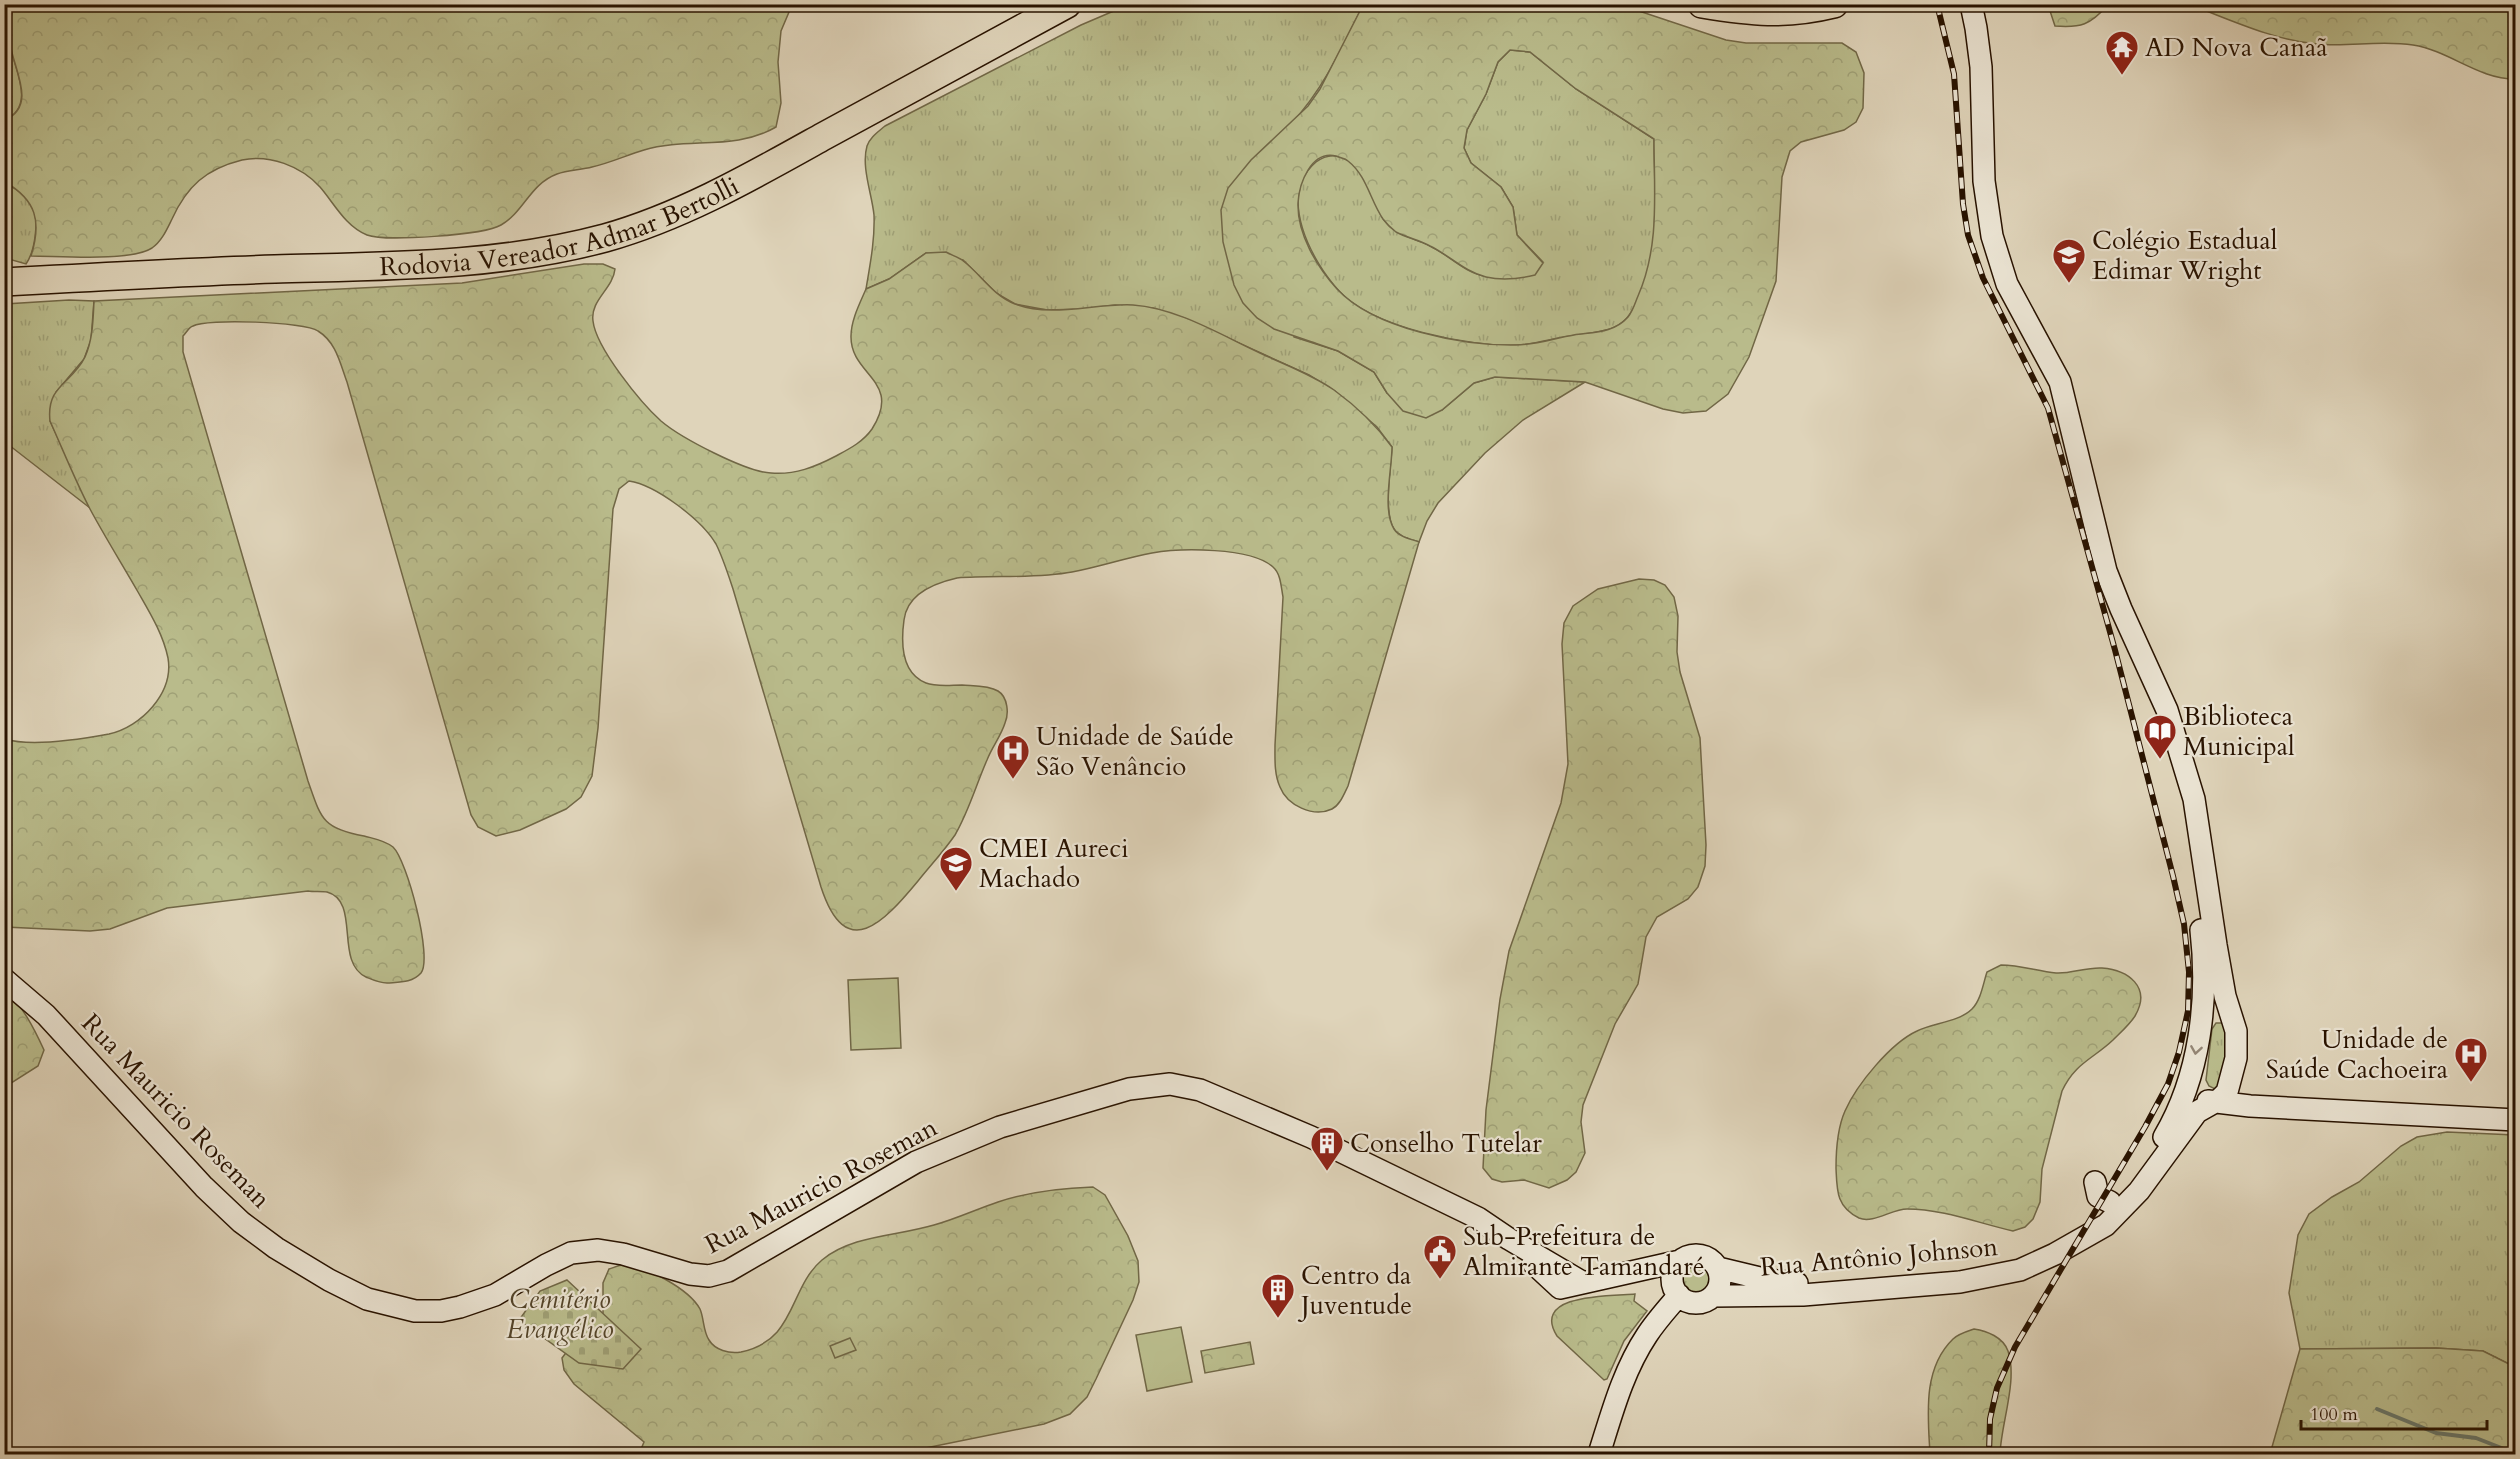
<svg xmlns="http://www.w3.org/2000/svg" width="2520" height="1459" font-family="Cardo,serif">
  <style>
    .grass { fill: url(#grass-tufts); stroke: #716746; stroke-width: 1.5 }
    .forest { fill: url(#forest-crowns); stroke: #716746; stroke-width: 1.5; fill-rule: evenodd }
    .cemetery { fill: url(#cemetery-stones); stroke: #716746; stroke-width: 1.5 }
    .pitch { fill: #b9bb8b; stroke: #716746; stroke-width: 1.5 }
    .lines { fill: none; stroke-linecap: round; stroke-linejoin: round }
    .stream { stroke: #697668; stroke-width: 4 }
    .secondary-casing { stroke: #291300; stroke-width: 24 }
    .highway-casing { stroke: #291300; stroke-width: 30 }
    .secondary { stroke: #eae3d2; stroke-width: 21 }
    .highway { stroke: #dfd4ba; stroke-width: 27 }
    .rail-casing { stroke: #291300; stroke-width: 6 }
    .rail { stroke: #eae3d2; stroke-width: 4; stroke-dasharray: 11; stroke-linecap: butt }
    .oneway { stroke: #938574 }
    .labels { text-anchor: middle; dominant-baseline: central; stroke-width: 4.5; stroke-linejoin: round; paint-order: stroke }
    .poi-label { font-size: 26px; fill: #291300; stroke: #eae3d2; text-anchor: start }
    .street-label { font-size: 26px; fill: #291300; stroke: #eae3d2 }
    .park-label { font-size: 26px; font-style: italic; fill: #54452a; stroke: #eae3d2 }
  </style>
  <defs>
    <pattern id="grass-tufts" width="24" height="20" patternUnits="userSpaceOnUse" patternTransform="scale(1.5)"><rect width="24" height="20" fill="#b9bb8b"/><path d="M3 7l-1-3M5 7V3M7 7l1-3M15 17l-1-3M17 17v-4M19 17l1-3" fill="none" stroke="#9fa076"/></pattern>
    <pattern id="forest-crowns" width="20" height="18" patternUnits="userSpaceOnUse" patternTransform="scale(1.5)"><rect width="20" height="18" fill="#b9bb8b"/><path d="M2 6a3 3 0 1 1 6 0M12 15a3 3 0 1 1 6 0" fill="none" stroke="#9fa076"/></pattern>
    <pattern id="cemetery-stones" width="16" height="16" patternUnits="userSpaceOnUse" patternTransform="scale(1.5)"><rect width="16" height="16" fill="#b9bb8b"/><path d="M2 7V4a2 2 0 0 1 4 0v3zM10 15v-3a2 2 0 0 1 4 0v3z" fill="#9fa076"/></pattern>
  </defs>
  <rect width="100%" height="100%" fill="#dfd4ba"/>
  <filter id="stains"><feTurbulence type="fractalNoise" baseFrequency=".00333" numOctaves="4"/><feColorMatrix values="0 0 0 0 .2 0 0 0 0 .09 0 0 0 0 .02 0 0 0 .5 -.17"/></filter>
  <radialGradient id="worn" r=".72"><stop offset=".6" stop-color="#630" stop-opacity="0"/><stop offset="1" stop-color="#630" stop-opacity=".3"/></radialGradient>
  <path class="grass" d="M 5,5 L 14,5 C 10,18 8,31 10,46 C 15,70 36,106 5,120 Z
    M 1135,5 L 1363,5 C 1342,48 1323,90 1290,125 L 1294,337 L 1338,351 L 1374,372 L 1387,393 L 1442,410 L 1474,383 L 1495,377 L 1585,382 L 1523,420 L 1485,453 L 1438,503 L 1427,521 L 1419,542 C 1411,539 1399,537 1394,529 C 1383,511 1391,468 1392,447 L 1377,427 L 1335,391 L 1309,375 L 1184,318 L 1153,308 L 1115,305 L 1083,309 L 1047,310 L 1015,304 L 996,293 L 963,260 L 926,253 L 889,279 L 866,289 C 870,265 875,240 874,215 C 872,194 861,167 867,146 C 870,137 878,132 885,126 L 1081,25 L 1116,10 Z
    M 1510,50 L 1530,52 L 1576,89 L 1654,139 C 1654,195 1663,265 1630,314 C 1619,332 1596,332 1577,335 C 1557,337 1538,344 1518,345 C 1469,347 1374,328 1340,292 C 1312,262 1276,196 1316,162 C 1325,155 1336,154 1346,159 C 1364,168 1373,200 1382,217 C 1385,222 1390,227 1395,230 C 1404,237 1418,240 1428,245 C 1447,253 1464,273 1485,276 C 1494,278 1531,265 1543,262 L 1517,235 L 1513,207 L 1501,187 L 1471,163 L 1464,148 L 1467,130 L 1486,94 L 1498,62 Z
    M 4,182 C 14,188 29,196 33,207 C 39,222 35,251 26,264 L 5,258 Z
    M 69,300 L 94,301 L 91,340 L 84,359 L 56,392 L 50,421 L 90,508 L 5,442 L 5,304 Z
    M 2216,1023 L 2222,1023 L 2228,1029 L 2225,1082 L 2215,1089 L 2209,1086 L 2206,1080 L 2212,1029 Z
    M 2447,1132 L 2515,1135 L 2515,1367 L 2483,1351 L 2436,1348 L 2300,1349 L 2289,1293 L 2298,1235 L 2309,1214 L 2332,1197 L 2359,1182 L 2401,1146 L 2417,1137 Z
    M1679 1278a17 17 0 1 1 34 0a17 17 0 1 1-34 0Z"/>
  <path class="forest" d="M 14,5 L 14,4 L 792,5 L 781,31 L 778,62 L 781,103 L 776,127 C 735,151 688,137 644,150 C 627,155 610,163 592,167 C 581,170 568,170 557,174 C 530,184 524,212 501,225 C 484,235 385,242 367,235 C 345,226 334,203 320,187 C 301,166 269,154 242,160 C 206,169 187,186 172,219 C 167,229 162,241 152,248 C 130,262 59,256 31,256 C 42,221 36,200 5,182 L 5,120 C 38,106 13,68 10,43 C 9,29 10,18 14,5 Z
    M 1363,5 L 1621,5 L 1726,40 L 1746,43 L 1842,43 L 1856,52 L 1864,73 L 1863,108 L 1856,122 L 1844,130 L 1801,142 L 1790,151 L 1782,177 L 1776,281 L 1749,357 L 1728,394 L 1706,411 L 1683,413 L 1663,409 L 1585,382 L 1495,377 L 1474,383 L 1442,410 L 1426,418 L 1403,411 L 1387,393 L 1374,372 L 1338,351 L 1274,329 L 1257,318 L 1243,303 L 1234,285 L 1223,242 L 1221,210 L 1228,188 L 1251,160 L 1308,106 L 1320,89 ZM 1510,50 L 1530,52 L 1576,89 L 1654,139 C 1654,193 1660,246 1638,296 C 1635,303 1633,311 1628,317 C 1614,333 1594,332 1574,335 C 1555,338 1536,345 1516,345 C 1463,346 1374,329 1337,289 C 1317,267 1297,234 1298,203 C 1299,184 1311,150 1336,156 C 1340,158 1345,158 1348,161 C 1367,176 1370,200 1383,219 C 1386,223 1392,229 1396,232 C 1407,238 1420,240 1430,246 C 1449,255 1465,272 1486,277 C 1503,281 1519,279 1535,275 L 1543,263 L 1517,235 L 1513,207 L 1501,187 L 1471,163 L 1464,148 L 1467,130 L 1486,94 L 1498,62 Z
    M 2048,5 L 2048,4 L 2108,5 C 2090,25 2081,28 2055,26 Z
    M 2191,5 L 2515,5 L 2515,79 C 2478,79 2450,51 2413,45 C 2381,40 2348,47 2317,44 C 2273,40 2231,20 2191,5 Z
    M 946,252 C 951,255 958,257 962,260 C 981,274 992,295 1015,304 C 1053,318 1094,303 1133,305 C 1177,308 1221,335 1260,353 C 1285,365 1311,374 1334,390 C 1356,406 1376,425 1392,447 C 1392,469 1382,510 1394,529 C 1399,537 1411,539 1419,542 L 1348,786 C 1344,794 1340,805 1332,809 C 1313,818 1287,805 1280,787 C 1274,774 1275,758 1275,745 L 1283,597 C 1281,587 1281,574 1273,567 C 1251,547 1180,548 1152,553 C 1125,558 1099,567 1072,572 C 1035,579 994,575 957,578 C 935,583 907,594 904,620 C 901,642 901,673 926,683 C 936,687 951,685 962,685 C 973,686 988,685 998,691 C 1008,697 1009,714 1005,723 C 1001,736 992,747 987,760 C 976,785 969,811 955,835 C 944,851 930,866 918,881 C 884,922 846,964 821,887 L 733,589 C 728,574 723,558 716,544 C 702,520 656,485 629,481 L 619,489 L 613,509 L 598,728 L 592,776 L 581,797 L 566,809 L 520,830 L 496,836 L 478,827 L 471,815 L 347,382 C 340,363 336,342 318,331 C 305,322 206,318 193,326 C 189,327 186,333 183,336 L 183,352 L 308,781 C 321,818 322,829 364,836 C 375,839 384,840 393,847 C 407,860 433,958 421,973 C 412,983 400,982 387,983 C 379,983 373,980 366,977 C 334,962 361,901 327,892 C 321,891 314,892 308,891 L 167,908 L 110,929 L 90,931 L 5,927 L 5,739 C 31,747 82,739 109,734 C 141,727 174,693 168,658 C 163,634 150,613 138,592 C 122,564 105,537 90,509 C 75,480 63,450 50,421 C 46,385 72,384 85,357 C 93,339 93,320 94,301 L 462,283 L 584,264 L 603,264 L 615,269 C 613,289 590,300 593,321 C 596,348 641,403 661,421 C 681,438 746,472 771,473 C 795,475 815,467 836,456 C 849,449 863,442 872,429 C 903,380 850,376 851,336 C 851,320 860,303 866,289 L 889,279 L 926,253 Z
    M 1639,579 L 1654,580 L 1665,585 L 1674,597 L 1678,616 L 1677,652 L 1680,672 L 1700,738 L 1706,845 L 1705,866 L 1698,887 L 1688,899 L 1657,917 L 1646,937 L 1638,984 L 1615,1024 L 1583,1105 L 1581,1122 L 1585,1153 L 1576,1172 L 1567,1180 L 1549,1188 L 1524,1180 L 1502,1182 L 1492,1179 L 1483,1168 L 1486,1110 L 1500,999 L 1509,951 L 1561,803 L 1568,764 L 1562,644 L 1564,623 L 1573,606 L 1598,589 Z
    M 2001,965 C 2020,965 2037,971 2056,973 C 2071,974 2086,967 2102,968 C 2128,970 2152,987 2135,1016 C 2130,1024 2120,1033 2113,1040 C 2093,1059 2075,1063 2062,1091 L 2042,1169 L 2040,1202 L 2033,1219 L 2025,1227 L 2013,1231 C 1978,1223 1942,1209 1907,1209 C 1892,1209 1873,1224 1859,1218 C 1836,1207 1837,1190 1836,1168 C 1836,1149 1837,1129 1845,1111 C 1857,1084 1891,1043 1917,1031 C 1933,1023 1959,1022 1972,1009 C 1981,1000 1983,984 1987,972 Z
    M 4,988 C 23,1007 33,1026 44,1050 L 38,1066 L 5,1087 Z
    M 1093,1187 L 1105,1195 L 1128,1236 L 1138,1261 L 1139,1282 L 1133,1300 L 1096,1379 L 1087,1397 L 1070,1414 L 1044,1424 L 896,1454 L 639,1454 L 644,1442 L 574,1384 L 564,1370 L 562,1358 L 568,1350 L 603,1325 L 603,1283 L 609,1269 C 613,1268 619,1265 623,1265 C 645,1265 689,1289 700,1309 C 704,1318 703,1331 709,1340 C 715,1350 729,1354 741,1352 C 797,1340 788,1289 822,1260 C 852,1235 898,1236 934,1225 C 956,1219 977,1209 998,1202 C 1028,1192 1062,1188 1093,1187 Z
    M 1635,1294 L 1634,1301 L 1647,1311 L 1624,1341 L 1607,1379 L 1604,1380 L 1557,1336 C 1530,1293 1613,1296 1635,1294 Z
    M 1974,1329 C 1987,1331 2003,1337 2008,1351 C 2018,1380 2001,1424 2000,1454 L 1930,1454 C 1928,1416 1922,1369 1953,1339 C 1958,1334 1968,1331 1974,1329 Z
    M 1250,1342 L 1254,1364 L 1205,1373 L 1201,1351 Z
    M 2436,1348 L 2483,1351 L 2515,1367 L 2515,1454 L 2270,1454 L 2300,1349 Z"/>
  <path class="cemetery" d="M 567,1280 L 641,1349 L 623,1369 L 579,1363 L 519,1320 L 540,1291 Z"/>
  <path class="pitch" d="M 898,978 L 901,1048 L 851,1050 L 848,980 Z
    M 1181,1327 L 1192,1382 L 1147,1391 L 1136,1335 Z
    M 850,1338 L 856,1350 L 835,1358 L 830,1346 Z"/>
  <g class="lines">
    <path class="stream" d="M 2377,1409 L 2436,1433 L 2476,1438 L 2504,1449 L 2516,1448"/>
    <g class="secondary-casing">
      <path id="secondary" d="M 4,979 L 46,1015 L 204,1187 L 241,1222 L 276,1248 L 329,1280 L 367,1299 L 415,1311 L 441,1311 L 460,1307 L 495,1295 L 546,1265 L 571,1253 L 598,1250 L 623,1254 L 690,1274 L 709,1276 L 728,1271 L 916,1162 L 1000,1127 L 1129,1089 L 1170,1084 L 1200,1090 L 1311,1137 L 1478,1218 L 1509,1239 L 1582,1282
        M 2208,1101 L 2250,1106 L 2516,1120
        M 2164,1137 C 2200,1076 2209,1000 2201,930
        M 2095,1182 L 2098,1196 L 2110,1202
        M1672 1279a24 24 0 1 1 48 0a24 24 0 1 1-48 0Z
        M 1533,1263 L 1560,1288 L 1680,1261
        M 1718,1268 L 1768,1280 L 1797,1283
        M 1713,1296 L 1803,1295 L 1960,1282 L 2020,1270 L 2055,1254 L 2106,1225 L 2139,1191 L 2197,1112 L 2220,1099 L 2227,1092 L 2236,1058 L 2236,1031 L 2225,996 L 2216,945 L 2194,799 L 2167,710 L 2121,609 L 2106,571 L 2060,382 L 2007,284 L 1992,236 L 1984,181 L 1981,67 L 1976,28 L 1971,4
        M 1599,1454 C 1612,1413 1623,1371 1647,1335 C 1656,1321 1668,1308 1679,1295"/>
    </g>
    <g class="highway-casing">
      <g id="highway">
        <path d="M 1702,4 C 1751,12 1785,16 1834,4"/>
        <path id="s1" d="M 4,282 C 95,277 184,272 275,269 C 386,266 497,267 605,238 C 683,216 754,175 824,136 C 905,92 986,48 1067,4"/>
      </g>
    </g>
    <use href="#secondary" class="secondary"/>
    <use href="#highway" class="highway"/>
    <g class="rail-casing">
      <path id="rail" d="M 1937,4 L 1954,74 L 1963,204 L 1968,235 L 1983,278 L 2048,408 L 2115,650 L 2173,876 L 2184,924 L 2189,972 L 2188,1011 L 2179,1052 L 2168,1084 L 2145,1127 L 2015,1347 L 1997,1388 L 1990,1419 L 1989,1454"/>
    </g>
    <use href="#rail" class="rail"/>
  </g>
  <defs><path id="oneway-chevron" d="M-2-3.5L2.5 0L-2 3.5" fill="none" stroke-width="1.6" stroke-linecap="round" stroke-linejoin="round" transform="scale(1.5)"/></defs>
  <use class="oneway" href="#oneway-chevron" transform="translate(2196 1050) rotate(99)"/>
  <defs>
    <g id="temple-pin" transform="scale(1.725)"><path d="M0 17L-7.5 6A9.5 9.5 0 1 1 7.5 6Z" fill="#8f2418" stroke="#eae3d2"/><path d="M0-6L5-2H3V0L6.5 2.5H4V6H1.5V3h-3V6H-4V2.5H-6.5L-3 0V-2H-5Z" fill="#fff"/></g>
    <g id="school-pin" transform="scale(1.725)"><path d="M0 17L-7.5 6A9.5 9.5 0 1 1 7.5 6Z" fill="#8f2418" stroke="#eae3d2"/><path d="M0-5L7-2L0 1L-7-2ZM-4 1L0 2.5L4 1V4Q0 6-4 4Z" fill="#fff"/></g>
    <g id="library-pin" transform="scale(1.725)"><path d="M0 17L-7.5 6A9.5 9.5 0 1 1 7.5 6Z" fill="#8f2418" stroke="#eae3d2"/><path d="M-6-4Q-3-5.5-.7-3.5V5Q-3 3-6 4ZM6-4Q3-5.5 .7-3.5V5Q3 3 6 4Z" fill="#fff"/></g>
    <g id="hospital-pin" transform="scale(1.725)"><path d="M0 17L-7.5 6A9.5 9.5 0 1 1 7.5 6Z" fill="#8f2418" stroke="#eae3d2"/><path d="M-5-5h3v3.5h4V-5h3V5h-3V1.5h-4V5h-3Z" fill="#fff"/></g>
    <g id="building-pin" transform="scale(1.725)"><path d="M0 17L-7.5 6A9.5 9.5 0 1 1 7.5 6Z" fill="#8f2418" stroke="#eae3d2"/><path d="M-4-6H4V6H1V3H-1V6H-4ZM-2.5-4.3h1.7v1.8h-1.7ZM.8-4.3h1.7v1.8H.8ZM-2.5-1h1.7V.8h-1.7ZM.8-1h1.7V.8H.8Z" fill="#fff"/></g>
    <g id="civic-pin" transform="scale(1.725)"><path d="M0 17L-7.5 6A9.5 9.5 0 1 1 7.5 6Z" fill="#8f2418" stroke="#eae3d2"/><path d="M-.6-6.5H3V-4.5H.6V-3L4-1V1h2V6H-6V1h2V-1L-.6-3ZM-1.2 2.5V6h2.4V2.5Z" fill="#fff"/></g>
  </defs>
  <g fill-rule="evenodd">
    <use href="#temple-pin" x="2122" y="47"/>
    <use href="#school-pin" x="2069" y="255"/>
    <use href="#library-pin" x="2160" y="731"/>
    <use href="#hospital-pin" x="1013" y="751"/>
    <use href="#school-pin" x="956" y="863"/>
    <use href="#hospital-pin" x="2471" y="1054"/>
    <use href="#building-pin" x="1327" y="1143"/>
    <use href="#civic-pin" x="1440" y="1251"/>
    <use href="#building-pin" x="1278" y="1290"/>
  </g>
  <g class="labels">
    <g class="poi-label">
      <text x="2145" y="47">AD Nova Canaã</text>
      <text x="2092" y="240">Colégio Estadual<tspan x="2092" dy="30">Edimar Wright</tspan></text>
      <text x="2183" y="716">Biblioteca<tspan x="2183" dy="30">Municipal</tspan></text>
      <text x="1036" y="736">Unidade de Saúde<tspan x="1036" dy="30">São Venâncio</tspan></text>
      <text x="979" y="848">CMEI Aureci<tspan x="979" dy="30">Machado</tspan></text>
      <text x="2448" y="1039" text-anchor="end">Unidade de<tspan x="2448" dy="30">Saúde Cachoeira</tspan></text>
      <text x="1350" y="1143">Conselho Tutelar</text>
      <text x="1463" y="1236">Sub-Prefeitura de<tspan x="1463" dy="30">Almirante Tamandaré</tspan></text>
      <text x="1301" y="1275">Centro da<tspan x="1301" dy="30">Juventude</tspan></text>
    </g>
    <g class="street-label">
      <text stroke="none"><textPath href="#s1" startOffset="561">Rodovia Vereador Admar Bertolli</textPath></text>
      <text transform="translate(176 1111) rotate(46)">Rua Mauricio Roseman</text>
      <text transform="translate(821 1186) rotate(-28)">Rua Mauricio Roseman</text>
      <text transform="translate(1879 1257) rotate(-5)">Rua Antônio Johnson</text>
    </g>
    <g class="park-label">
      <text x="560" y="1299">Cemitério<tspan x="560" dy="30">Evangélico</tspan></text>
    </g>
  </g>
  <rect width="2520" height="1459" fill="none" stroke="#dfd4ba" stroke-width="24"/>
  <rect x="6" y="6" width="2508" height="1447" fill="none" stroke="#291300" stroke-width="3"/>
  <rect x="12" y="12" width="2496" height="1435" fill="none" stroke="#291300" stroke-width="1.5"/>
  <path d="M2301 1420v9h186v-9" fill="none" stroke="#291300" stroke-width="3"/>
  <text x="2310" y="1420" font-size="18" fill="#291300" stroke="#eae3d2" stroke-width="4.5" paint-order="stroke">100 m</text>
  <rect width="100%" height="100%" filter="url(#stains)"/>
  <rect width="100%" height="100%" fill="url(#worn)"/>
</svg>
